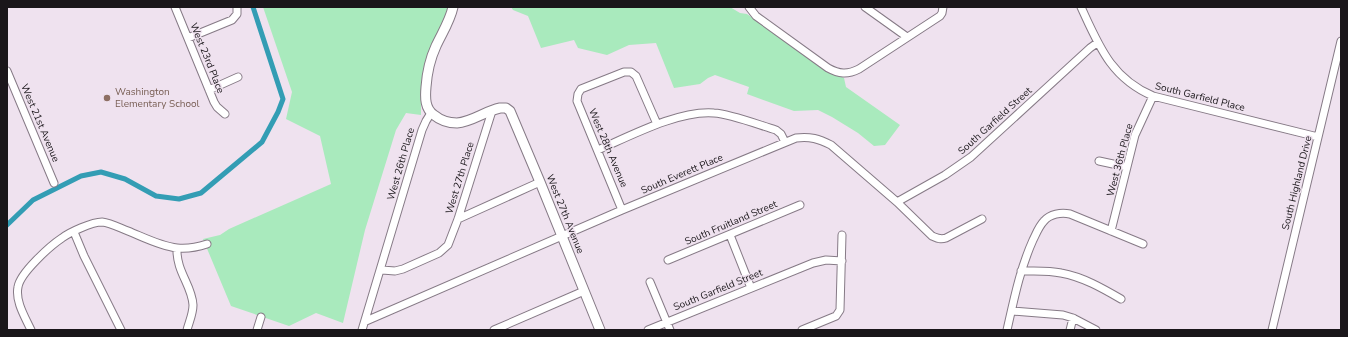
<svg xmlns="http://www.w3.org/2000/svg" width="1348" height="337" font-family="'Nunito Sans',sans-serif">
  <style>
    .green { fill: #a9eabd }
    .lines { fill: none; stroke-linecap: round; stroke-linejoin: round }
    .canal { stroke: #339db4; stroke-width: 5 }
    .minor-casing { stroke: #867a86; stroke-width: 9 }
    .major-casing { stroke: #867a86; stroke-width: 11 }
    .minor { stroke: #fff; stroke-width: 7 }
    .major { stroke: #fff; stroke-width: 9 }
    .education-dot { fill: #8d6e63; stroke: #efe2ef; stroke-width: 1.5 }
    .labels { text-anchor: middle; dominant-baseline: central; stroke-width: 3; stroke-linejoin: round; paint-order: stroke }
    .street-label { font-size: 10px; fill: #1a161a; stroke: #efe2ef }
    .education-label { font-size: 10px; fill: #785e54; stroke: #efe2ef; text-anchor: start }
  </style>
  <rect width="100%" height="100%" fill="#efe2ef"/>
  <path class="green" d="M 263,7 L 448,7 C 444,25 432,41 426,59 C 420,77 421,96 421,115 L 406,113 L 396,130 L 365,230 L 343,323 L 316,313 L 289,326 L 231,306 L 203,239 L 220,235 L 229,229 L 331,184 L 320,136 L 286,119 L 292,92 Z
    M 511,7 L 730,7 L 740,13 L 747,14 L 827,71 L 844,78 L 846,87 L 900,125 L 885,145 L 874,146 L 858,133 L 832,117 L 818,110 L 794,111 L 747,94 L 749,87 L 715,75 L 708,78 L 700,84 L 674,88 L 656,43 L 629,45 L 607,55 L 578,48 L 574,40 L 541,48 L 528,16 L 513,10 Z"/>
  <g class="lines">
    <path class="canal" d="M 7,225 L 33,200 L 81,176 L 101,172 L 125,179 L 156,196 L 179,199 L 201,193 L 262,142 L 278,112 L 283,99 L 253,7"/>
    <g class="minor-casing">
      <path id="minor" d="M 175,7 L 214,102 L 217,107 L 225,114
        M 749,7 L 756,16 L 828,68 C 839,74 847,75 859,69 L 940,16 L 942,13 L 943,7
        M 865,7 L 907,37
        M 1081,7 C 1099,46 1111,78 1153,96 L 1318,137
        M 188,38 L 232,20 L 237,14 L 237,7
        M 7,71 L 54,183
        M 209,90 L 238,77
        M 598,150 C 630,136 679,110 714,113 C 731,114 759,125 776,130 L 781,134 L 785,142
        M 1099,161 L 1127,167
        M 897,202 L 945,175 L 971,157 L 1090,48 L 1097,43
        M 622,210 L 577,101 L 578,94 L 581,89 L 624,72 L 631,72 L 636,76 L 657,124
        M 458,219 L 540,182
        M 1111,231 L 1135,135 L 1153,96
        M 74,232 L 84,256 L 121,330
        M 730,235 L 751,288
        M 177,248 C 176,272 192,285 193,305 C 193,314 189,322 187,330
        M 668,260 L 800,205
        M 382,270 L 395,271 L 403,269 L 439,253 L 448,245 L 458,219 L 492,111
        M 1021,271 C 1034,271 1048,270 1061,273 C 1083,277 1102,288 1121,299
        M 650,282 L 670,330
        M 1012,311 L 1063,315 L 1073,318 L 1096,330
        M 366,321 L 622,210 L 796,138 C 810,136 819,139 831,145 L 897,202 L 932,236 C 937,238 940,240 946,238 L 982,219
        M 31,330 C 25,317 15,301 18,287 C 20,273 50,246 62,238 C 70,232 92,222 102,222 C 111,223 120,228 128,231 C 143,237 160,246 177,248 C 187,249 198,247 207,244
        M 257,330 L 261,317
        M 362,330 L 422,130 L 426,121 L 431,113
        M 494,330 L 584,291
        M 648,330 L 813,263 L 826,260 L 842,261
        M 802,330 L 836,316 L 840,310 L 842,235
        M 1007,330 C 1014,299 1020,269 1033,240 C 1036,234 1039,226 1044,221 C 1050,214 1061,212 1070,214 L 1143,244
        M 1070,330 L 1073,318
        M 1272,330 L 1341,41"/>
    </g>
    <g class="major-casing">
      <path id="major" d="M 453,7 C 450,21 442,33 436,46 C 430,59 427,73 426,87 C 425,98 425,109 434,115 C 440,120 449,123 457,123 C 472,122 485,111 500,108 L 506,108 L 510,111 L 540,182 L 600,330"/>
    </g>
    <use href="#minor" class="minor"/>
    <use href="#major" class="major"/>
  </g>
  <circle class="education-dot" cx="107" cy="98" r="4"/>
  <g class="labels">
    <g class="street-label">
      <text transform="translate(207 58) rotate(68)">West 23rd Place</text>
      <text transform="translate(1200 97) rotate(14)">South Garfield Place</text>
      <text transform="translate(995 121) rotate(-42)">South Garfield Street</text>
      <text transform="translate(40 123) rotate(67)">West 21st Avenue</text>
      <text transform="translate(608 148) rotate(67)">West 28th Avenue</text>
      <text transform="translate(1120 160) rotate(-75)">West 36th Place</text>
      <text transform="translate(401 164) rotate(-74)">West 26th Place</text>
      <text transform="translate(682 174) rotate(-23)">South Everett Place</text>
      <text transform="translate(460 178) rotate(-73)">West 27th Place</text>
      <text transform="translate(1297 183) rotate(-76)">South Highland Drive</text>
      <text transform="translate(565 214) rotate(68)">West 27th Avenue</text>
      <text transform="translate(731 223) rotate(-23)">South Fruitland Street</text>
      <text transform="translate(718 290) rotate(-22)">South Garfield Street</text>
    </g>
    <g class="education-label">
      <text x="115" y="92">Washington<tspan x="115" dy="12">Elementary School</tspan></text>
    </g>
  </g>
  <rect width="1348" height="337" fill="none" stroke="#1a161a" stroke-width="16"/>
</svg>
